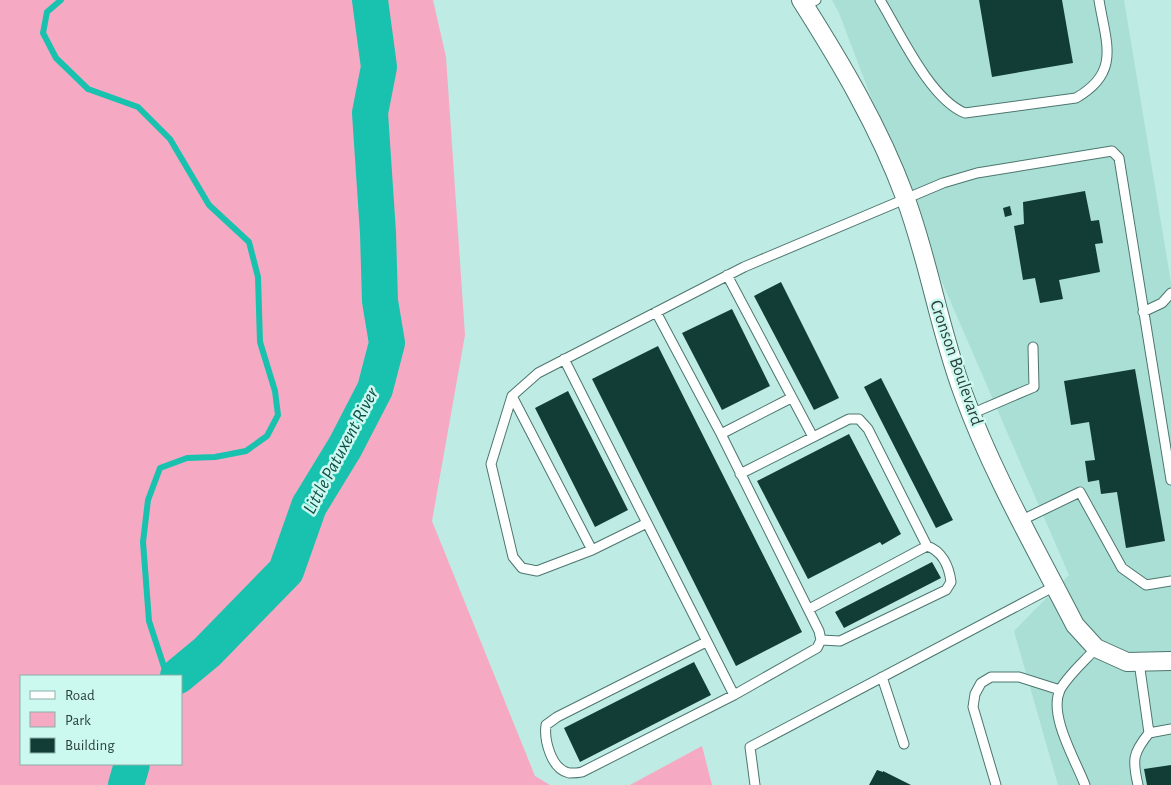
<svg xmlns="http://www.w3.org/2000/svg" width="1171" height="785" font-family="'Alegreya Sans',sans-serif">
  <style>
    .built { fill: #aadfd6 }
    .green { fill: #f6a9c2; fill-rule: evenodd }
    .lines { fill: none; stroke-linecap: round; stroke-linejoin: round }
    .stream { stroke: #18c2af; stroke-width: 6 }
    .river { stroke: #18c2af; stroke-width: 36 }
    .building { fill: #123c36 }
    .lane-casing { stroke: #4c766e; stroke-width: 11 }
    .street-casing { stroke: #4c766e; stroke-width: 20 }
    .lane { stroke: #fff; stroke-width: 9 }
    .street { stroke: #fff; stroke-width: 18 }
    .labels { text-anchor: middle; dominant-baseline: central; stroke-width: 5; stroke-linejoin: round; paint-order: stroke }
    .street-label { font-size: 18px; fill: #2e403c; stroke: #cbf9f0 }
    .water-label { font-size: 19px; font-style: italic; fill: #0e4e46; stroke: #cbf9f0 }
  </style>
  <rect width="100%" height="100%" fill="#beebe3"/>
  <path class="built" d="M 832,0 L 1124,0 L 1171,283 L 1171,785 L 1058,785 L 1014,631 L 1069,575 L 936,268 L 839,13 Z"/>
  <path class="green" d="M 0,0 L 433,0 L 446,57 L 465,335 L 432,521 L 535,776 L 550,785 L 0,785 ZM 181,676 L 181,764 L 21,764 L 21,676 Z
    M 702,746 L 712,785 L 630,785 Z"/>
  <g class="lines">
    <path class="stream" d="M 61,0 L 47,12 L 43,33 L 56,58 L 88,89 L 138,107 L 170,139 L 209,205 L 249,242 L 258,277 L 260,342 L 275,391 L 278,415 L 267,436 L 246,451 L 215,457 L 187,458 L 160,468 L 148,500 L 143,542 L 149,621 L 167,676"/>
    <path class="river" d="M 178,676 L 207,652 L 286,571 L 309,506 L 345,447 L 375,389 L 387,343 L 380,301 L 378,233 L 370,113 L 379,67 L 370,0
      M 126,785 L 132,764"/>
  </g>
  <path class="building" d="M 979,0 L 1062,0 L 1073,63 L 992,77 Z
    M 1085,191 L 1091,221 L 1099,220 L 1103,243 L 1095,244 L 1100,272 L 1059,280 L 1063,299 L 1040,303 L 1035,278 L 1023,280 L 1014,226 L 1024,224 L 1023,202 Z
    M 1010,206 L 1012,215 L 1005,217 L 1003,208 Z
    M 781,282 L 839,398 L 814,410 L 754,296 Z
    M 732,309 L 770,386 L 722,410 L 682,333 Z
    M 658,346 L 802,632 L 736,666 L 592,379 Z
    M 1135,369 L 1165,541 L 1126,548 L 1117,492 L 1101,494 L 1099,480 L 1088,482 L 1085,461 L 1095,460 L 1089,422 L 1071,425 L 1064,381 Z
    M 881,378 L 953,520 L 936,528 L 864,387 Z
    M 568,391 L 628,510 L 595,527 L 535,408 Z
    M 849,434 L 901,534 L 882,545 L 880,542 L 808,579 L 757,481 Z
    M 932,562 L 941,578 L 844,628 L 835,612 Z
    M 694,662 L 711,695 L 580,762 L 564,728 Z
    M 1171,765 L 1171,785 L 1147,785 L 1144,769 Z
    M 877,770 L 883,772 L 883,771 L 911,785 L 869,785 Z"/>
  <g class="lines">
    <g class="lane-casing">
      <path id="lane" d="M 880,0 C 900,33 930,99 965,113 L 1076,98 C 1121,72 1106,44 1099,0
        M 805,6 L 816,0
        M 727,275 L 813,437
        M 656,312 L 721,434 L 819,631 L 821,640 L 817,648 L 734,695 L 647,523 L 592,550 L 537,571 L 522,568 L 513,557 L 491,464 L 512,396 L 538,373 L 744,267 L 943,183 L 977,173 L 1112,151 L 1119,158 L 1171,480
        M 1143,312 L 1162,303 L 1171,293
        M 564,359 L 647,523
        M 512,396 L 592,550
        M 971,414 L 1034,387 L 1033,347
        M 721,434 L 791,398
        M 740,474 L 849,419 L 859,419 L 868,429 L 927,546 L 809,609
        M 1022,520 L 1080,492 L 1122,568 L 1146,585 L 1171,581
        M 821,640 L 840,641 L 946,590 L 951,582 C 949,566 942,551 927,546
        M 706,642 L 557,717 L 546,725 C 544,740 551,769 569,773 C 573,773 578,773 582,772 L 734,695
        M 882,677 L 904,744
        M 1149,733 L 1171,729
        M 755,785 L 750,747 L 1055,586
        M 996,785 L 973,707 L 975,694 L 981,683 L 991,677 L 1019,677 L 1060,690
        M 1085,785 C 1076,761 1048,715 1060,690 C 1068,675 1085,661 1096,648
        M 1138,785 C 1132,759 1133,753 1149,733 L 1139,662"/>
    </g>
    <g class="street-casing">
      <path id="street" d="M 801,0 C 841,63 879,127 905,197 C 929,261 939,329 963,393 C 992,473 1036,549 1075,625 L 1096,648 L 1127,662 L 1171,661"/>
    </g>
    <use href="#lane" class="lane"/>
    <use href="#street" class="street"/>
  </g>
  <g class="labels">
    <g class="street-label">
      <text transform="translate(956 363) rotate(71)">Cronson Boulevard</text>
    </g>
    <g class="water-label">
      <text transform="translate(341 451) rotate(-62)">Little Patuxent River</text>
    </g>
  </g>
  <rect x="20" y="675" width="162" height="90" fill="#cbf9f0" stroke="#8cafa8"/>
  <rect x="30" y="691" width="25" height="8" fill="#ffffff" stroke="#8cafa8"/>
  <text x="65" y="700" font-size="15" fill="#2e403c">Road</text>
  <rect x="30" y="712" width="25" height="15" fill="#f6a9c2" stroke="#8cafa8"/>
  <text x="65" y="725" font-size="15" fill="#2e403c">Park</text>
  <rect x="30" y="738" width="25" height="15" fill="#123c36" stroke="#8cafa8"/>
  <text x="65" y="750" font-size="15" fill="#2e403c">Building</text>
</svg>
